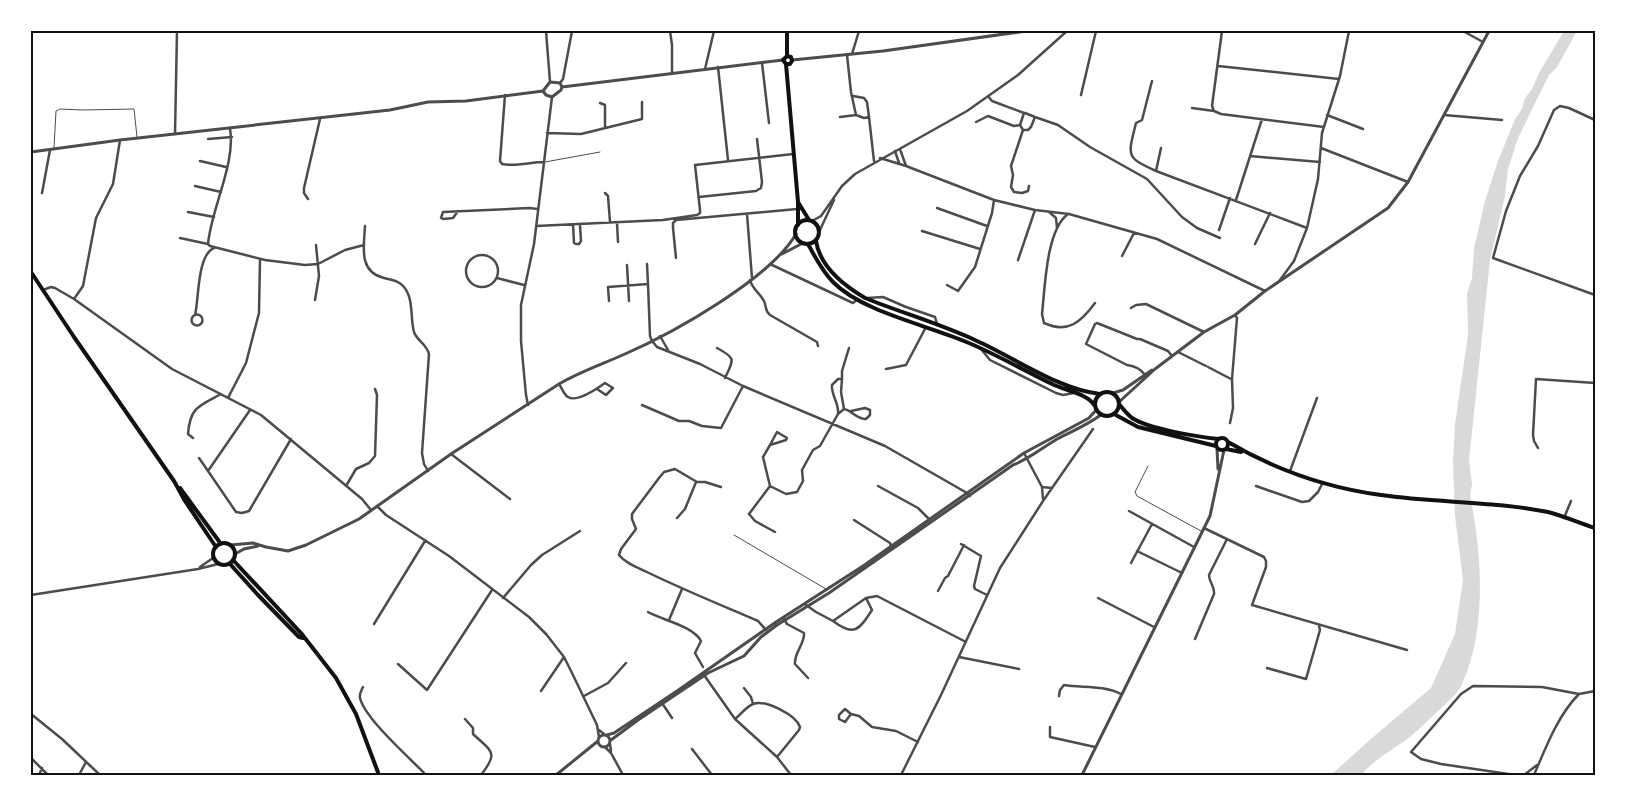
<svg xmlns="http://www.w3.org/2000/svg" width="1626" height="806" font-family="'Noto Serif',serif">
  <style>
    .water { fill: #d9d9d9 }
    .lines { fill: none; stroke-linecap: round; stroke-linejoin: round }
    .service { stroke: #4c4c4c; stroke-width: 1 }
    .minor { stroke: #4c4c4c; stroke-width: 2.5 }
    .tertiary { stroke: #4c4c4c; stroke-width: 3 }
    .secondary { stroke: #111; stroke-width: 4 }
    .neatline { fill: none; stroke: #111; stroke-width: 2 }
  </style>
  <rect width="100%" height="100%" fill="#fff"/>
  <path class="water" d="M 1564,31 L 1577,31 L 1557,67 L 1549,75 L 1518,138 L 1508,169 L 1505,196 L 1490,260 L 1469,460 L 1472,484 L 1470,496 C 1482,552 1487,631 1462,684 C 1458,694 1445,704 1437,712 C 1427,721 1417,732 1406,740 C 1390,751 1374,760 1361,775 L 1331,775 L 1372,738 L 1431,688 L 1455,634 L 1463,580 L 1455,516 L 1453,462 L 1455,424 L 1468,335 L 1467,293 L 1472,278 L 1474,248 L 1485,201 L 1498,161 L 1515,119 L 1522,109 L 1525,98 L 1532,89 L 1539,73 Z"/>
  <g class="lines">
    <path class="service" d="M 54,148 L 56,111 L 60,109 L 82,110 L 134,109 L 137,137
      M 545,162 L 600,152
      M 1148,466 L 1135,492 L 1137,496 L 1201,531
      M 734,535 L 826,589"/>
    <path class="minor" d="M 546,31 L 550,82
      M 670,31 L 672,45 L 672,74
      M 1463,31 L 1483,42
      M 852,54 L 859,31
      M 847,55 L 851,92 L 856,115
      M 762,63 L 769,123
      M 1218,66 L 1339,79
      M 718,67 L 728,160
      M 705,69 L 714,31
      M 1152,81 L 1142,120 L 1136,123 C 1128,156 1125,157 1156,171 L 1307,228
      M 560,83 L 563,79 L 572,31
      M 505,95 L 500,161 L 502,164 C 514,167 531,162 544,162
      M 1081,95 L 1096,31
      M 600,103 L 605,105 L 605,127
      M 1192,108 L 1214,111 L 1221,114 L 1324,127
      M 1214,111 L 1212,106 L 1222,31
      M 1327,115 L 1363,129
      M 1444,115 L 1502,120
      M 840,117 L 856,115 L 864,118 L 869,117 L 867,102 L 864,98 L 853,96
      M 869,117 L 874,161
      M 1035,117 L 1058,125 L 1090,147 L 1147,179 L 1182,217 L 1197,228 L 1220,238
      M 1595,120 L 1569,108 L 1560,106 L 1554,110 L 1538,146 L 1520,176 L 1506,211 L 1493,258 L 1595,295
      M 976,122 L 988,116 L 1014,126 L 1020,125 L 1024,113 L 992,101 L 988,96
      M 1020,125 L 1023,130 L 1011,166 L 1013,175 L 1011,187 L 1014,192 L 1022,193 L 1028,191 L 1029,186
      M 230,129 C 236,163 211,209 208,244 L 210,246 L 265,260 L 305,265 L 318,264 L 345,250 L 364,245
      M 1023,130 L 1028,130 L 1031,127 L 1035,117 L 1025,113
      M 547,133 L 581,134 L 642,119 L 642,102
      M 175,134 L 177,31
      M 208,139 L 232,137
      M 1321,148 L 1408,182
      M 900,149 L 906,166
      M 895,151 L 899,163
      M 1250,156 L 1320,162
      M 880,158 L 906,166 L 994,200 L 1035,210 L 1069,214 L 1157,239 L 1265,291
      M 200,161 L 226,167
      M 1156,171 L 1161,148
      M 195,186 L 221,192
      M 42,193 L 50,150
      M 605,193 L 608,196 L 610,222
      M 699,197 L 756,191 L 761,188 L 762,182 L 757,139
      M 308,199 L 304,193 L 304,188 L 320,119
      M 1236,200 L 1262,119
      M 937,208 L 987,226
      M 458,211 L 453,218 L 443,219 L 441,218 L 443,212 L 529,208 L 538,209
      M 188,212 L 214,217
      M 1049,212 L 1056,218 L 1057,228
      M 747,214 L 752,278
      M 1068,214 C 1046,230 1045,288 1042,314 L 1044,323 C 1068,334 1081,322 1095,303
      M 812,221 L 821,216 L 842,186 L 855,174 L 967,111 L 1018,75 L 1067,31
      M 617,223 L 618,242
      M 573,225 L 574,243 L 576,244 L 579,244 L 581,241 L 580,225
      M 365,226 C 364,246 358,272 384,278 C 392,280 398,280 404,287 C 414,299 410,318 414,332 C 417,341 426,343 429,354 L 422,453 L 424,464 L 428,471
      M 536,226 L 663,220 L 697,215 L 700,213 L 700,210 L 695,165 L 793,154
      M 1219,230 L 1230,198
      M 922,231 L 980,249
      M 819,232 L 834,200
      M 180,238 L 208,244
      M 1255,244 L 1270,213
      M466 271a16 16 0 1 1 32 0a16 16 0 1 1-32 0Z
      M 1122,256 L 1134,233
      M 676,258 L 673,228 L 673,223 L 676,220 L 797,209
      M 1018,260 L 1035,210
      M 647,264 L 648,284
      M 770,264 L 853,303 L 857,300
      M 627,265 L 629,301
      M 497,278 L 524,285
      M 750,280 C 752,289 760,293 764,301 C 767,307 764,310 770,315 L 817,342 L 818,346
      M 1280,280 L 1294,261 L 1307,228 L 1318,179 L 1322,133 L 1340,76 L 1349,31
      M 947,285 L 958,291 L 975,267 L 992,213 L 994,200
      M 43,290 L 51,287 L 55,288 L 74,299 L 172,369 L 261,415 L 362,499 L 371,510
      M 867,298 L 883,297 L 906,307 L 935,317 L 937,324
      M 74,299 L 83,286 L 96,218 L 113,184 L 120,140
      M 315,300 L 319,276 L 316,245
      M 609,301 L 608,287 L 648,284 L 650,336 L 652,341 L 657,347 L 700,364 L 743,386 L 885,446 L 967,493 L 970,496
      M 1131,308 L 1136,305 L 1146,304 L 1204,332
      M191.5 320a5.5 5.5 0 1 1 11 0a5.5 5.5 0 1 1-11 0Z
      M 195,315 C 199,299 197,255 214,248
      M 660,336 L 668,350
      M 717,348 C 736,358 734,359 725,378
      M 981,349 L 990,360 L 1056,393 L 1063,395 L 1074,393
      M 1178,352 L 1206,366
      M 1208,367 L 1231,379
      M 886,369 L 906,365 L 926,327
      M 1145,375 C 1141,369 1135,366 1127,365 L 1086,344 L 1095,324 L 1097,323 L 1137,339 L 1140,339 L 1168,351 L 1172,356
      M 842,379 L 842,371 L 849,348
      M 559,384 C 562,388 564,395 568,397 C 577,403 598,388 605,383 L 613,388 L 606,395 L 597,389
      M 228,398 L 246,363 L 259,313 L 260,259
      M 528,405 L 526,395 L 521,341 L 521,305 L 534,244 L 552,97
      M 642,405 L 679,421 L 689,421 L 702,426 L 721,428 L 743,386
      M 250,410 L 208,471 L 236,512 L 242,513 L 249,511 L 291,439
      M 838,413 C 839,403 831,395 832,385 L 838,379 L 842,379 L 841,392 L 844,409
      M 1230,423 L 1233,408 L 1232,379 L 1237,318 L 1235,315
      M 193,438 L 188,434 C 190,407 199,406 221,394
      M 770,445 L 777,432 L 787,438 L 786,440 L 770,445 L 763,457 L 770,486 L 786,494 L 797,492 L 803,481 L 802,470 L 813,450 L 820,446 L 838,414 L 844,409 C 853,411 856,419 866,419 L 870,415 L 870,410 L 865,408 L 851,411
      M 1538,448 L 1534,441 L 1533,435 L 1536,379 L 1595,383
      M 1024,453 L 1042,487 L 1043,499
      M 451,454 L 510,499
      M 199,458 L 208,471
      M 1290,471 L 1317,398
      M 346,486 L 356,469 L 369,463 L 375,456 L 377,395 L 375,389
      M 770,486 L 749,514 L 755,521 L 775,532
      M 878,486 L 918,508 L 929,519
      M 1256,486 L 1302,502 L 1309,501 L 1318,492 L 1323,482
      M 721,487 L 705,482 L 697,482 L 675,469 L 664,472 L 659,478 L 632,514 L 632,519 L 636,529 L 621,549 L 619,555 C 626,564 639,568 649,573 C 684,590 721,605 758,621 L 766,630
      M 1042,487 L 1052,488
      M 377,506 L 386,515 L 449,556 L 529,617 L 546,634 L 564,657 L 572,673 L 597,725 L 599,737
      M 1129,511 L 1194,547
      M 677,518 L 685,509 L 696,482
      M 1564,518 L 1571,501
      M 854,520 L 890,543 L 891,546
      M 1204,528 L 1264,557 L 1266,561 L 1266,567 L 1252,605 L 1407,650
      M 961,544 L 981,556 L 974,586 L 975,589 L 987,595
      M 1137,551 L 1182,573
      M 1131,563 L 1152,524
      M 200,567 L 213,558
      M 938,591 L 945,578 L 948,576 L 964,545
      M 31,595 L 198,569 L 218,564
      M 503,598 L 531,565 L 542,555 L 580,531
      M 1098,598 L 1154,627
      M 806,605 L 816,612 L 833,621 L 866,598 L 877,596 L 966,642
      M 648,612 C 662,620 693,626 701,641 L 695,653 L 703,667
      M 784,619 L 787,624 L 804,633 C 805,644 794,652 795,664 L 808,678
      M 669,620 L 682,589
      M 833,621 C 854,637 859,630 872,610 L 866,598
      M 374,624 L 425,541
      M 1195,639 L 1214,594 C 1215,586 1209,583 1209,575 L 1227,539
      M 959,657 L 1019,669
      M 398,664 L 427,690 L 492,590
      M 1267,668 L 1306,679 L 1320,630 L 1319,626
      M 704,675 L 735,719 L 777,757 L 791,775
      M 363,687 C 361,691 359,694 360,698 C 365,719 410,758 426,775
      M 744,688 L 751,697 L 753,704
      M 541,691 L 564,657
      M 584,696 L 608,683 L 626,663
      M 1059,696 L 1060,690 L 1064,685 C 1083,688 1103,685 1121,694
      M 662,703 L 672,718
      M 31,714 L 62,739 L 100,775
      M 851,714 L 845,722 L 839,719 L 839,715 L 845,709 L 851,714 L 859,716 L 872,727 L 896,731 L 918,742
      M 465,719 L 473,728 L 473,734 C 492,752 499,752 481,775
      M 735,719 C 741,714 746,707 753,704 C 765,699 796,715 800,727 L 799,730 L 777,757
      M 1050,727 L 1050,737 L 1095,747
      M 599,730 L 604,734
      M 610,744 L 611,751
      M 605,747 L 611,753 L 623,775
      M 692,749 L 712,775
      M 31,758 L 48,775
      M 39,775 L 42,768
      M 79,775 L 86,762
      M 901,775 L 941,695 L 1000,568 L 1043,501 L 1093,429
      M 1515,775 L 1441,764 L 1421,759 L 1411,752 L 1461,694 L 1473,686 L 1542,687 L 1579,694 L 1595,691
      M 1524,775 L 1537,765
      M 1534,775 C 1546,747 1558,715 1579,694"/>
    <path class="tertiary" d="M 792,60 L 883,51 L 1026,31
      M 562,87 L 783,60
      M 543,91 L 546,95 L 552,97 L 561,90 L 562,87
      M 543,91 L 550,82 L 560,83 L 562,87
      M 31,152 L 120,140 L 390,110 L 428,102 L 466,101 L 543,91
      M 782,254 L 803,243
      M 1113,393 L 1123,390 L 1152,370
      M 1119,402 L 1155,369 L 1204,332 L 1235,315 L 1265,291 L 1388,208 L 1408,182 L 1489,31
      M 1217,449 L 1218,469
      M 230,545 L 253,543 L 266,547 L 288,551 L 306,545 L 359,519 L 451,454 L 559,384 C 581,371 603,364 625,354 C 673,333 770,279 796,234
      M 235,554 L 244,549 L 258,546
      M598 741a6 6 0 1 1 12 0a6 6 0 1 1-12 0Z
      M 607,735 L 614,733 L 677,691 L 776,622 L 863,566 L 1024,453 L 1089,418 L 1097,409
      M 611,740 L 638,720 L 708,673 L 744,656 L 761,637 L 777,625 L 829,593 L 1013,465 C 1029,459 1042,448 1057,439 C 1072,431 1088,425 1102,414
      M 556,775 L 598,741
      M 1082,775 L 1210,516 L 1224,450"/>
    <path class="secondary" d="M 787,31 L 787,56 L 783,60 L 786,64 L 798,202 L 798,225
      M 786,64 L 790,64 L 792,61 L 791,57 L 787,56
      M 798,202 L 809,220
      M795 232a12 12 0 1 1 24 0a12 12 0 1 1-24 0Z
      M 816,241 C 820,267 843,285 865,298 C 902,313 941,324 977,341 C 1015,358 1058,389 1100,394
      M 808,244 C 815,257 822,271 833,282 C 861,311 926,325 964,341 C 994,353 1023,370 1052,384 C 1066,391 1087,393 1095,406
      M 31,272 L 74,337 L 174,481 L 185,501 L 216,547
      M1095 404a12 12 0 1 1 24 0a12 12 0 1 1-24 0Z
      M 1119,404 C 1123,409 1127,414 1132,418 C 1149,429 1198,437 1219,439
      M 1114,414 L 1138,427 L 1216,446
      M1216 444a6 6 0 1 1 12 0a6 6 0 1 1-12 0Z
      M 1228,442 C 1274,469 1328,488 1381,495 C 1437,503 1493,501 1548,512 C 1564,516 1579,523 1595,528
      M 1226,449 L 1241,452
      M 180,488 L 221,544
      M213 554a11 11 0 1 1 22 0a11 11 0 1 1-22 0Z
      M 233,560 L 301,633 L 336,678 L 356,714 L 379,775
      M 230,564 L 258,595 L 299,637 L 303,638"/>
  </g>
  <rect width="1626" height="806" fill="none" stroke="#ffffff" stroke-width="65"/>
  <rect x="32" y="32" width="1562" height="742" class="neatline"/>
</svg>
